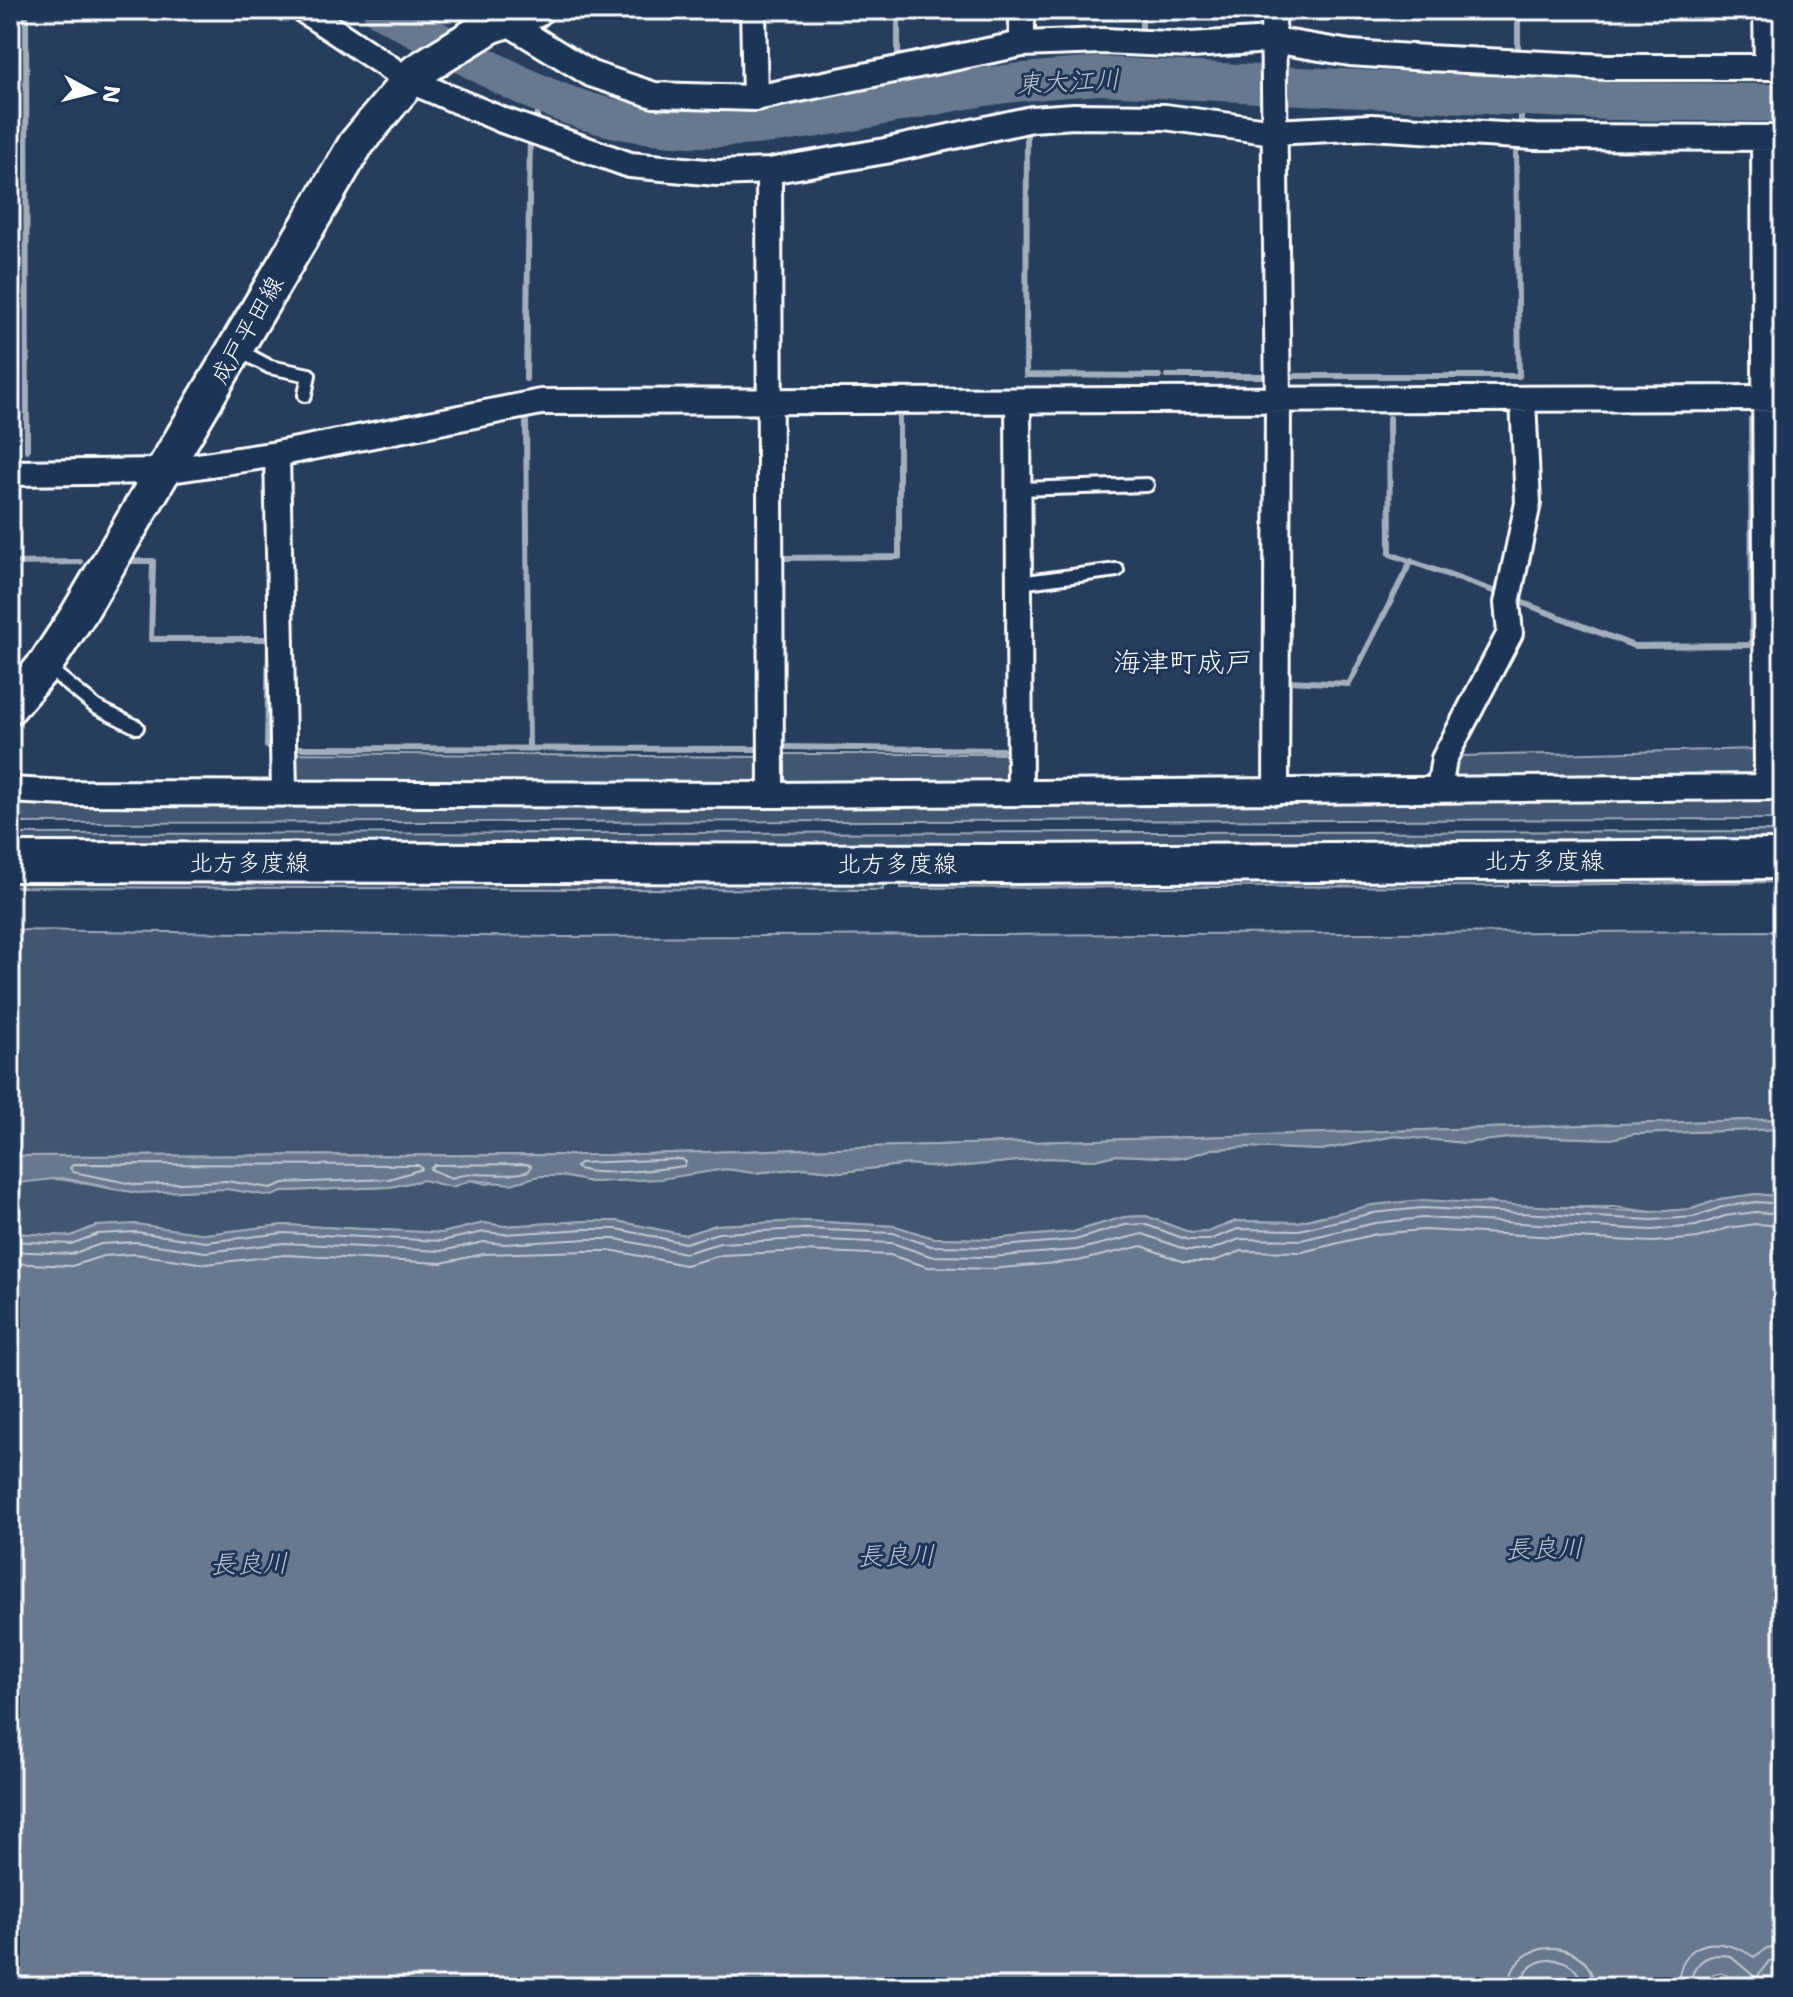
<svg xmlns="http://www.w3.org/2000/svg" width="1793" height="1997" font-family="'Shantell Sans','Klee One',sans-serif">
  <style>
    .grass { fill: #425672; stroke: #a0aab8; stroke-width: 2 }
    .water { fill: #67788e; stroke: #a4aebb; stroke-width: 2 }
    .lines { fill: none; stroke-linecap: round; stroke-linejoin: round }
    .shore { stroke: #c2c9d2; stroke-width: 2 }
    .stream { stroke: #a4aebb; stroke-width: 6 }
    .river { stroke: #67788e; stroke-width: 38 }
    .lane-casing { stroke: #fff; stroke-width: 18 }
    .street-casing { stroke: #fff; stroke-width: 30 }
    .secondary-casing { stroke: #fff; stroke-width: 40 }
    .primary-casing { stroke: #fff; stroke-width: 44 }
    .lane { stroke: #1d3557; stroke-width: 12 }
    .street { stroke: #1d3557; stroke-width: 24 }
    .secondary { stroke: #1d3557; stroke-width: 34 }
    .primary { stroke: #1d3557; stroke-width: 38 }
    .labels { text-anchor: middle; dominant-baseline: central; stroke-width: 6; stroke-linejoin: round; paint-order: stroke }
    .street-label { font-size: 24px; fill: #fff; stroke: #1d3557 }
    .water-label { font-size: 26px; font-style: italic; fill: #bbc2cc; stroke: #1d3557 }
    .quarter-label { font-size: 28px; fill: #fff; stroke: #1d3557 }
  </style>
  <rect width="100%" height="100%" fill="#263d5e"/>
  <filter id="ink" filterUnits="userSpaceOnUse"><feTurbulence type="fractalNoise" baseFrequency=".0125" numOctaves="2"/><feDisplacementMap in="SourceGraphic" scale="16" xChannelSelector="R" yChannelSelector="G"/><feConvolveMatrix kernelMatrix="1 2 1 2 8 2 1 2 1" color-interpolation-filters="sRGB"/></filter>
  <g filter="url(#ink)">
    <path class="grass" d="M 1758,749 L 1758,774 L 1751,780 L 1461,781 L 1454,777 L 1458,756 Z
      M 289,753 L 764,757 L 760,785 L 302,784 L 289,774 Z
      M 777,754 L 1012,754 L 1011,779 L 1007,785 L 784,783 L 777,776 Z
      M 1783,796 L 1783,819 L 10,823 L 10,798 Z
      M 1783,831 L 1783,846 L 10,851 L 10,834 Z
      M 1783,869 L 1783,882 L 1528,885 L 1528,872 Z
      M 1508,872 L 1508,886 L 901,888 L 902,875 Z
      M 10,874 L 883,876 L 883,890 L 10,887 Z
      M 10,930 L 562,937 L 1783,931 L 1783,1119 L 609,1155 L 10,1156 Z
      M 1783,1129 L 1783,1197 L 1756,1194 L 1720,1199 L 1692,1209 L 1652,1212 L 1615,1207 L 1521,1207 L 1486,1202 L 1321,1216 L 1298,1222 L 1236,1221 L 1208,1232 L 1191,1233 L 1146,1216 L 1124,1217 L 1073,1232 L 990,1239 L 933,1238 L 895,1226 L 805,1221 L 716,1225 L 685,1235 L 617,1221 L 586,1221 L 504,1226 L 484,1223 L 442,1233 L 283,1225 L 206,1234 L 96,1226 L 71,1236 L 10,1233 L 10,1184 C 50,1170 86,1186 126,1191 C 158,1194 192,1189 224,1189 C 246,1189 264,1199 285,1191 L 390,1187 L 423,1180 L 452,1187 L 471,1180 L 487,1184 L 539,1176 L 562,1176 L 591,1182 L 651,1179 L 726,1169 L 754,1173 L 804,1168 L 842,1172 L 909,1164 L 947,1168 L 1047,1158 L 1094,1160 L 1116,1155 L 1183,1158 L 1212,1149 L 1247,1147 L 1321,1150 L 1395,1136 L 1465,1143 L 1525,1136 L 1611,1139 L 1633,1134 Z"/>
    <path class="water" d="M 1783,1119 L 1783,1129 L 1633,1134 L 1611,1139 L 1525,1136 L 1465,1143 L 1395,1136 L 1321,1150 L 1247,1147 L 1212,1149 L 1183,1158 L 1116,1155 L 1094,1160 L 1047,1158 L 947,1168 L 909,1164 L 842,1172 L 804,1168 L 754,1173 L 726,1169 L 660,1179 L 591,1182 L 562,1176 L 539,1176 L 511,1184 L 471,1180 L 452,1187 L 423,1180 L 390,1187 L 285,1191 L 272,1196 L 226,1189 L 137,1193 L 62,1178 L 10,1184 L 10,1156 L 609,1155 Z
      M 1756,1194 L 1783,1197 L 1783,1973 L 1777,1987 L 1739,1987 C 1732,1978 1724,1970 1713,1974 L 1708,1987 L 1577,1987 L 1564,1984 L 1556,1977 L 1548,1977 L 1539,1987 L 10,1987 L 10,1233 L 71,1236 L 96,1226 L 136,1224 L 206,1234 L 283,1225 L 442,1233 L 484,1223 L 504,1226 L 586,1221 L 617,1221 L 685,1235 L 716,1225 L 805,1221 L 895,1226 L 933,1238 L 990,1239 L 1073,1232 L 1124,1217 L 1146,1216 L 1191,1233 L 1208,1232 L 1236,1221 L 1298,1222 L 1372,1205 L 1422,1200 L 1652,1212 L 1692,1209 L 1720,1199 Z"/>
    <g class="lines">
      <path class="shore" d="M 682,1159 L 686,1162 L 684,1166 C 663,1169 589,1178 576,1167 L 580,1163 Z
        M 74,1164 L 418,1165 L 422,1169 L 389,1179 L 284,1183 L 271,1188 L 226,1181 L 138,1185 L 73,1172 L 70,1168 Z
        M 527,1164 L 531,1166 L 529,1171 C 502,1180 477,1169 451,1178 L 430,1169 L 434,1165 Z
        M 10,1241 L 71,1244 L 98,1234 L 136,1232 L 206,1242 L 284,1233 L 441,1241 L 484,1232 L 504,1234 L 586,1229 L 617,1229 L 685,1243 L 718,1233 L 805,1229 L 893,1233 L 931,1246 L 990,1247 L 1075,1240 L 1125,1225 L 1144,1224 L 1188,1240 L 1209,1240 L 1238,1229 L 1299,1230 L 1373,1213 L 1422,1208 L 1652,1220 L 1694,1217 L 1722,1207 L 1756,1202 L 1783,1204
        M 10,1251 L 72,1254 L 101,1244 L 135,1242 L 206,1252 L 284,1243 L 441,1251 L 484,1242 L 505,1244 L 586,1239 L 616,1239 L 685,1253 L 720,1243 L 804,1239 L 892,1243 L 930,1256 L 990,1257 L 1076,1250 L 1143,1234 L 1187,1250 L 1210,1250 L 1240,1239 L 1301,1240 L 1375,1223 L 1423,1218 L 1652,1230 L 1696,1226 L 1725,1216 L 1756,1212 L 1783,1214
        M 10,1263 L 72,1266 L 103,1256 L 135,1254 L 206,1264 L 285,1255 L 441,1263 L 484,1254 L 586,1251 L 615,1251 L 685,1265 L 723,1255 L 804,1251 L 890,1255 L 928,1267 L 990,1269 L 1078,1261 L 1142,1246 L 1184,1262 L 1211,1262 L 1242,1251 L 1302,1252 L 1376,1234 L 1423,1230 L 1653,1242 L 1698,1238 L 1728,1228 L 1756,1224 L 1783,1226
        M 1509,1987 C 1511,1935 1592,1935 1594,1987
        M 1521,1987 C 1523,1951 1579,1950 1582,1987
        M 1678,1987 C 1679,1937 1721,1935 1754,1957 L 1767,1948 L 1783,1945
        M 1690,1987 C 1691,1964 1707,1951 1730,1956 L 1756,1978 L 1769,1961 L 1783,1957"/>
      <path class="stream" d="M 26,10 L 27,450
        M 1518,10 L 1518,50
        M 1142,31 L 1142,10
        M 898,57 L 898,10
        M 1518,70 L 1518,96
        M 534,122 L 547,95
        M 1520,128 L 1523,97
        M 1027,129 L 1026,375 L 1159,376
        M 1167,376 L 1264,376
        M 1286,376 L 1519,376 L 1516,150
        M 526,379 L 530,139
        M 1389,418 L 1390,554 L 1499,593
        M 1751,419 L 1752,645
        M 526,422 L 529,749
        M 133,561 L 153,561 L 151,639 L 269,639 L 267,746
        M 10,563 L 80,562
        M 781,565 L 781,558 L 899,557 L 899,417
        M 1518,601 L 1634,646 L 1757,645
        M 1288,681 L 1349,684 L 1411,561
        M 781,747 L 1002,750
        M 294,748 L 756,749"/>
      <path class="river" d="M 382,10 C 441,41 509,84 571,106 C 709,155 841,111 978,88 C 1018,81 1058,79 1099,76 L 1608,101 L 1783,103"/>
      <g class="lane-casing">
        <path id="lane" d="M 238,350 L 270,367 L 309,375 L 305,395
          M 1018,489 L 1147,485
          M 1019,583 L 1117,570
          M 47,667 L 96,707 L 137,727"/>
      </g>
      <g class="street-casing">
        <path id="street" d="M 303,10 L 408,80 L 502,120 L 630,165 L 717,173 L 769,171 L 885,151 L 1032,119 L 1074,116 L 1165,117 L 1274,132 L 1371,127 L 1534,137 L 1783,138
          M 753,10 L 755,98 L 1022,44
          M 1022,10 L 1022,44 L 1103,41 L 1191,45 L 1272,40 L 1350,53 L 1427,58 L 1607,67 L 1783,67
          M 1273,10 L 1278,402 L 1276,792
          M 1766,10 L 1767,67
          M 495,15 L 591,74 L 654,95 L 755,98
          M 1764,138 L 1767,787
          M 769,171 L 771,795
          M 1018,403 L 1020,793
          M 277,454 L 284,791
          M 10,473 L 164,471 L 277,454 L 541,402 L 1783,398
          M 10,790 L 66,793 L 771,795 L 1783,787
          M 1439,790 L 1444,759 L 1510,633 L 1507,603 L 1528,503 L 1523,400"/>
      </g>
      <g class="secondary-casing">
        <path id="secondary" d="M 10,706 L 45,665 L 78,615 L 356,144 L 416,72 L 490,26 L 535,10"/>
      </g>
      <g class="primary-casing">
        <path id="primary" d="M 10,862 L 1016,864 L 1783,859"/>
      </g>
      <use href="#lane" class="lane"/>
      <use href="#street" class="street"/>
      <use href="#secondary" class="secondary"/>
      <use href="#primary" class="primary"/>
    </g>
  </g>
  <g class="labels">
    <g class="street-label">
      <text transform="translate(247 330) rotate(-60)">成戸平田線</text>
      <text x="1544" y="861">北方多度線</text>
      <text x="249" y="863">北方多度線</text>
      <text x="897" y="864">北方多度線</text>
    </g>
    <g class="water-label">
      <text transform="translate(1068 81) rotate(-3)">東大江川</text>
      <text transform="translate(1544 1548) rotate(-1)">長良川</text>
      <text transform="translate(896 1555) rotate(-1)">長良川</text>
      <text transform="translate(249 1563) rotate(-1)">長良川</text>
    </g>
    <g class="quarter-label">
      <text x="1183" y="662">海津町成戸</text>
    </g>
  </g>
  <rect width="1793" height="1997" fill="none" stroke="#1d3557" stroke-width="40"/>
  <rect x="20" y="20" width="1753" height="1957" fill="none" stroke="#fff" stroke-width="3" filter="url(#ink)"/>
  <g transform="translate(92 92) rotate(97)" stroke="#1d3557" stroke-width="6" paint-order="stroke">
  <path d="M0-6L14 30L0 20L-14 30Z" fill="#ffffff"/>
  <text y="-12" font-size="22" font-weight="bold" text-anchor="middle" fill="#ffffff">N</text>
  </g>
</svg>
